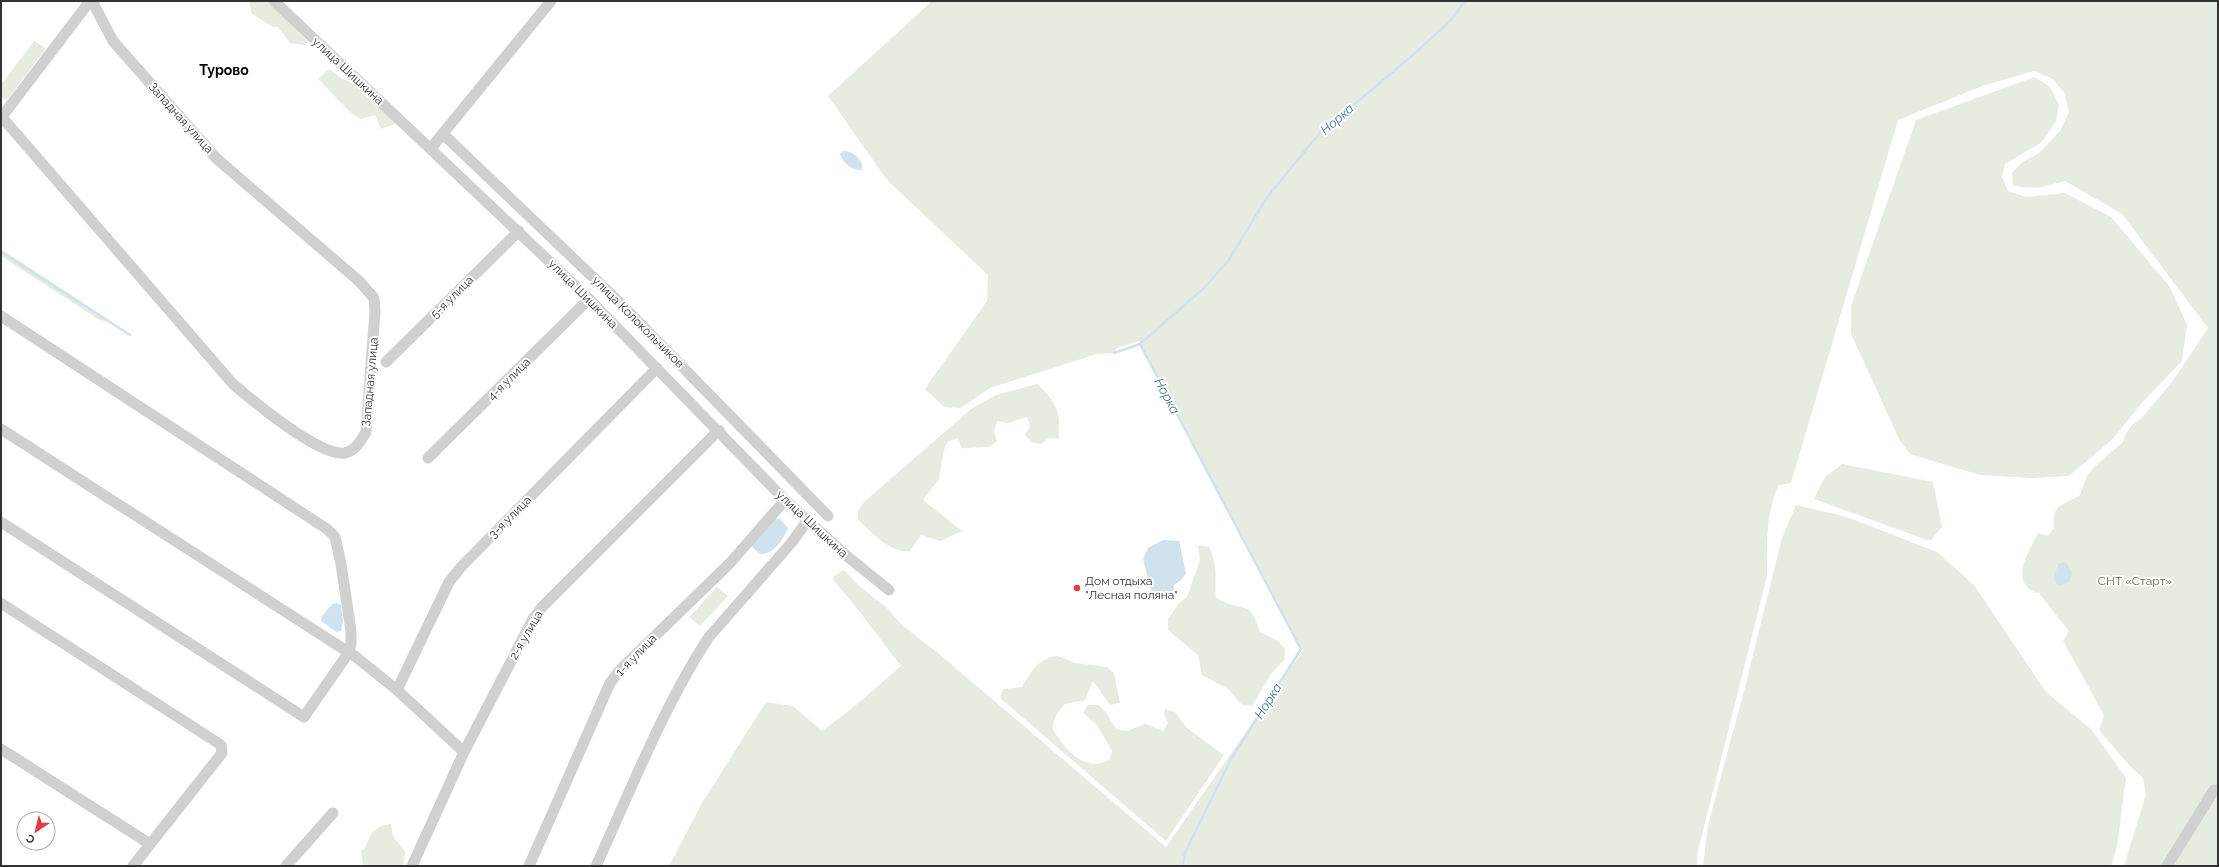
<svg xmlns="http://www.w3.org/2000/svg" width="2219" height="867" font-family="Raleway,sans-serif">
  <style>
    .green { fill: #e6ecdf }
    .water { fill: #cfe2ee }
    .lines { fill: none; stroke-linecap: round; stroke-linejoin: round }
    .stream { stroke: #cfe2ee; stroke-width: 2.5 }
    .minor { stroke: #d0d0d0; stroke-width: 11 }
    .poi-dot { fill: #e63946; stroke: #fff; stroke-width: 1.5 }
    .labels { text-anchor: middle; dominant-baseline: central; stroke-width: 4; stroke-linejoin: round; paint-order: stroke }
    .street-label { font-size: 12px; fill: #333; stroke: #fff }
    .poi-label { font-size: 12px; fill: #333; stroke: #fff; text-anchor: start }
    .park-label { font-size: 12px; fill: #56703f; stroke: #fff }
    .water-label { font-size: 13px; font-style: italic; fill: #3f7597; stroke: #fff }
    .quarter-label { font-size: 14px; font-weight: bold; fill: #000; stroke: #fff }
  </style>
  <rect width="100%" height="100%" fill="#fff"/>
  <path class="green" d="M 249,1 L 268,1 L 308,42 L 304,45 L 290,43 L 278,27 L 273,27 L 252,14 Z
    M 932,1 L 2218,1 L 2218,866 L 2124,866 L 2146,794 L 2143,778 L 2130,766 L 2099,730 L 2104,715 L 2063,641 L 2069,631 L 2038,592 L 2036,593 C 2009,581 2028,553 2038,533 L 2048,536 L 2054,528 C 2051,503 2063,506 2080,495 L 2087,476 L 2093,468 L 2123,442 L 2126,433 L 2133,424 L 2141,419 L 2172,382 L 2208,328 L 2122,214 L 2065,181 L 2037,188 L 2013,186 L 2012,173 L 2021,163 L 2039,153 L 2060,131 L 2069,112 L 2064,93 L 2053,79 L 2034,71 L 1985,85 L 1898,120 L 1791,483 L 1779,485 C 1765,513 1767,545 1767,576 L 1697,855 L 1697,866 L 669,866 L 702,803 L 766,702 L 793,706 L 822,731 L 856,705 L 901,666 L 856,607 L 835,582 L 833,577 L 844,570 L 859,586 L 886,607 L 903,626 L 938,653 L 1166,847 L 1303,650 L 1139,341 L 1117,348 L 1114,353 L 1097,354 L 990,388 L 961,408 L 944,407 L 925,389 L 987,301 L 988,275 L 887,180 L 828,96 Z
    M 34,41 L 46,48 L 7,100 L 1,98 L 1,85 Z
    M 329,69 L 341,78 L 354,84 L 394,120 L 395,124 L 381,129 L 375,115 L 361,119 L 351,113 L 318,79 Z
    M 2035,77 L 2050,87 L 2059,105 L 2056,121 L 2042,142 L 2005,164 L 2002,177 L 2008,191 L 2027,197 L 2065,193 L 2111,217 L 2170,287 L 2187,325 L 2182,361 L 2140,405 L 2113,439 L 2069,476 L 2032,478 L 1980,475 L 1910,454 L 1900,441 L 1851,334 L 1851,306 L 1916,120 Z
    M 1,249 L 111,321 L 110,323 L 98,319 L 1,256 Z
    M 1037,384 C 1047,392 1059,407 1059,421 C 1059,427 1058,433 1059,439 L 1049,438 L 1041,444 L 1032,442 L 1025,435 L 1030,426 L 1027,417 L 1008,423 L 997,421 L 994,431 L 997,441 L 990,447 C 980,446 971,449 961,448 L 958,438 L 948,441 L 944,450 L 939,479 L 923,500 L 962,531 L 940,541 L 921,535 L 910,551 C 889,553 873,533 858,520 L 858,511 L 864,502 L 971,409 L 996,395 Z
    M 1842,464 L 1933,482 L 1942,527 L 1930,541 L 1814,499 L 1825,477 Z
    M 1796,505 L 1847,517 L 1937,552 L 1974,585 L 2046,692 L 2091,729 L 2126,778 L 2117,847 L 2111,866 L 1703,866 L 1708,825 L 1745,687 L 1782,538 Z
    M 1198,545 L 1209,547 C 1219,567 1214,577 1216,597 C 1237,614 1250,595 1260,632 L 1278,641 L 1285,649 L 1285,659 L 1271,674 L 1252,706 L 1242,705 L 1228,689 L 1202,675 L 1198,655 L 1168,630 L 1168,619 L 1179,603 L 1187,597 L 1200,560 Z
    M 717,587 L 728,596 L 700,626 L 689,617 Z
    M 1057,656 L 1076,663 L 1107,667 L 1114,673 L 1120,703 L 1110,705 L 1093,681 L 1085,700 L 1065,704 C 1059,711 1052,719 1053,729 C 1054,733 1058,737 1060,740 C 1071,756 1090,771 1109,760 L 1112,751 L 1097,725 L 1083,713 L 1088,705 L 1098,705 L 1106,712 L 1116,729 L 1127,731 L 1145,724 L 1163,731 L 1168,723 L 1164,714 L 1165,709 L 1175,712 L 1187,728 L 1224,755 L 1166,841 L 1000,698 L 1003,689 L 1022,687 C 1030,672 1039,658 1057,656 Z
    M 391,824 L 393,836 L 405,852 L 403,866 L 363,866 L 361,850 L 365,849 C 371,832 373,827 391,824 Z"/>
  <path class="water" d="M 843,151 C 853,151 864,160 862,170 C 852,171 843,163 840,154 Z
    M 775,519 L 780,519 L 788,528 C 783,539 774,555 760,554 L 752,547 L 753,544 Z
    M 1163,540 L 1179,541 L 1186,573 L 1181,580 L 1174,585 L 1173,596 L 1166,599 L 1152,594 L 1143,559 L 1148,548 Z
    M 2063,562 L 2067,564 L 2072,573 L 2069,582 L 2060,586 L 2056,584 L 2054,578 L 2058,564 Z
    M 337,603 L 341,605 L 343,621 L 341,631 L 337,632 L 321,621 L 322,616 L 332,604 Z"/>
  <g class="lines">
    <path class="stream" d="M 1,252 L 130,335
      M 1114,353 L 1140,344
      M 1183,866 L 1185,853 L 1231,759 L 1301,649 L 1140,344 L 1204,288 L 1228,261 L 1268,196 L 1319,134 L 1413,55 L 1450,21 L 1465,1"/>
    <path class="minor" d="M 274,1 L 589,299 L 785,500 L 848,557 L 889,590
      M 1,116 L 233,384 C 253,401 320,457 345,453 C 355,451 361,441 366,432 L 375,311 L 374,298 L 359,281 L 216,158 L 113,41 L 92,1
      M 1,118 L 90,1
      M 443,134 L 619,302 L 828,516
      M 431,148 L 551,1
      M 1,316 L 327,529 L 335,537 L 341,564 L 351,631 L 351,644 L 349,652 L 304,717 L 1,522
      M 386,362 L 519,231
      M 1,429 L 356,657 L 397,690 L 464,752
      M 428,458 L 589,299
      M 1,603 L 221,745 L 222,753 L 133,866
      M 397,690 L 449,582 L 461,567 L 657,368
      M 1,749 L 150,844
      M 286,866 L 333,813
      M 412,866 L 464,752 L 533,619 L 542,607 L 719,430
      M 529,866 L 610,683 L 620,670 L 730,563 L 785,500
      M 596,866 C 630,792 664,705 709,637 L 792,542 L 807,521
      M 2167,866 L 2214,790"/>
  </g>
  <circle class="poi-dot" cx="1077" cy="588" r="4"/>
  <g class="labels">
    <g class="street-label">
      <text transform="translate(348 71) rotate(43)">улица Шишкина</text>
      <text transform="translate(181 118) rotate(48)">Западная улица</text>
      <text transform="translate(583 294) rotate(45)">улица Шишкина</text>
      <text transform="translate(452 297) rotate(-45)">5-я улица</text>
      <text transform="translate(638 322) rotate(45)">улица Колокольчиков</text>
      <text transform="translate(509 379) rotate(-45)">4-я улица</text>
      <text transform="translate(370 382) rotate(-85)">Западная улица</text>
      <text transform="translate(510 517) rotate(-45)">3-я улица</text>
      <text transform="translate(812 524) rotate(43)">улица Шишкина</text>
      <text transform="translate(526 635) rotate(-60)">2-я улица</text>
      <text transform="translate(636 655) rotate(-46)">1-я улица</text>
    </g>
    <g class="poi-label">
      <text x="1085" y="581">Дом отдыха<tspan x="1085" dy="14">"Лесная поляна"</tspan></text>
    </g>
    <g class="park-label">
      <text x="2135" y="581">СНТ «Старт»</text>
    </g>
    <g class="water-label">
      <text transform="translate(1337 119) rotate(-41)">Норка</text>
      <text transform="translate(1167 396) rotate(62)">Норка</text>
      <text transform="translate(1268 701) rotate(-58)">Норка</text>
    </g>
    <g class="quarter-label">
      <text x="224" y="70">Турово</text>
    </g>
  </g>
  <rect width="2219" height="867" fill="none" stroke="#333333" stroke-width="4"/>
  <g transform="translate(36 831) rotate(215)"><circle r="19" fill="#ffffff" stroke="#adadad"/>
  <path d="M0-3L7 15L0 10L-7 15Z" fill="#e63946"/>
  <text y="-6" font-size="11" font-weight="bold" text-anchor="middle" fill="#333333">С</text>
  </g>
</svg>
